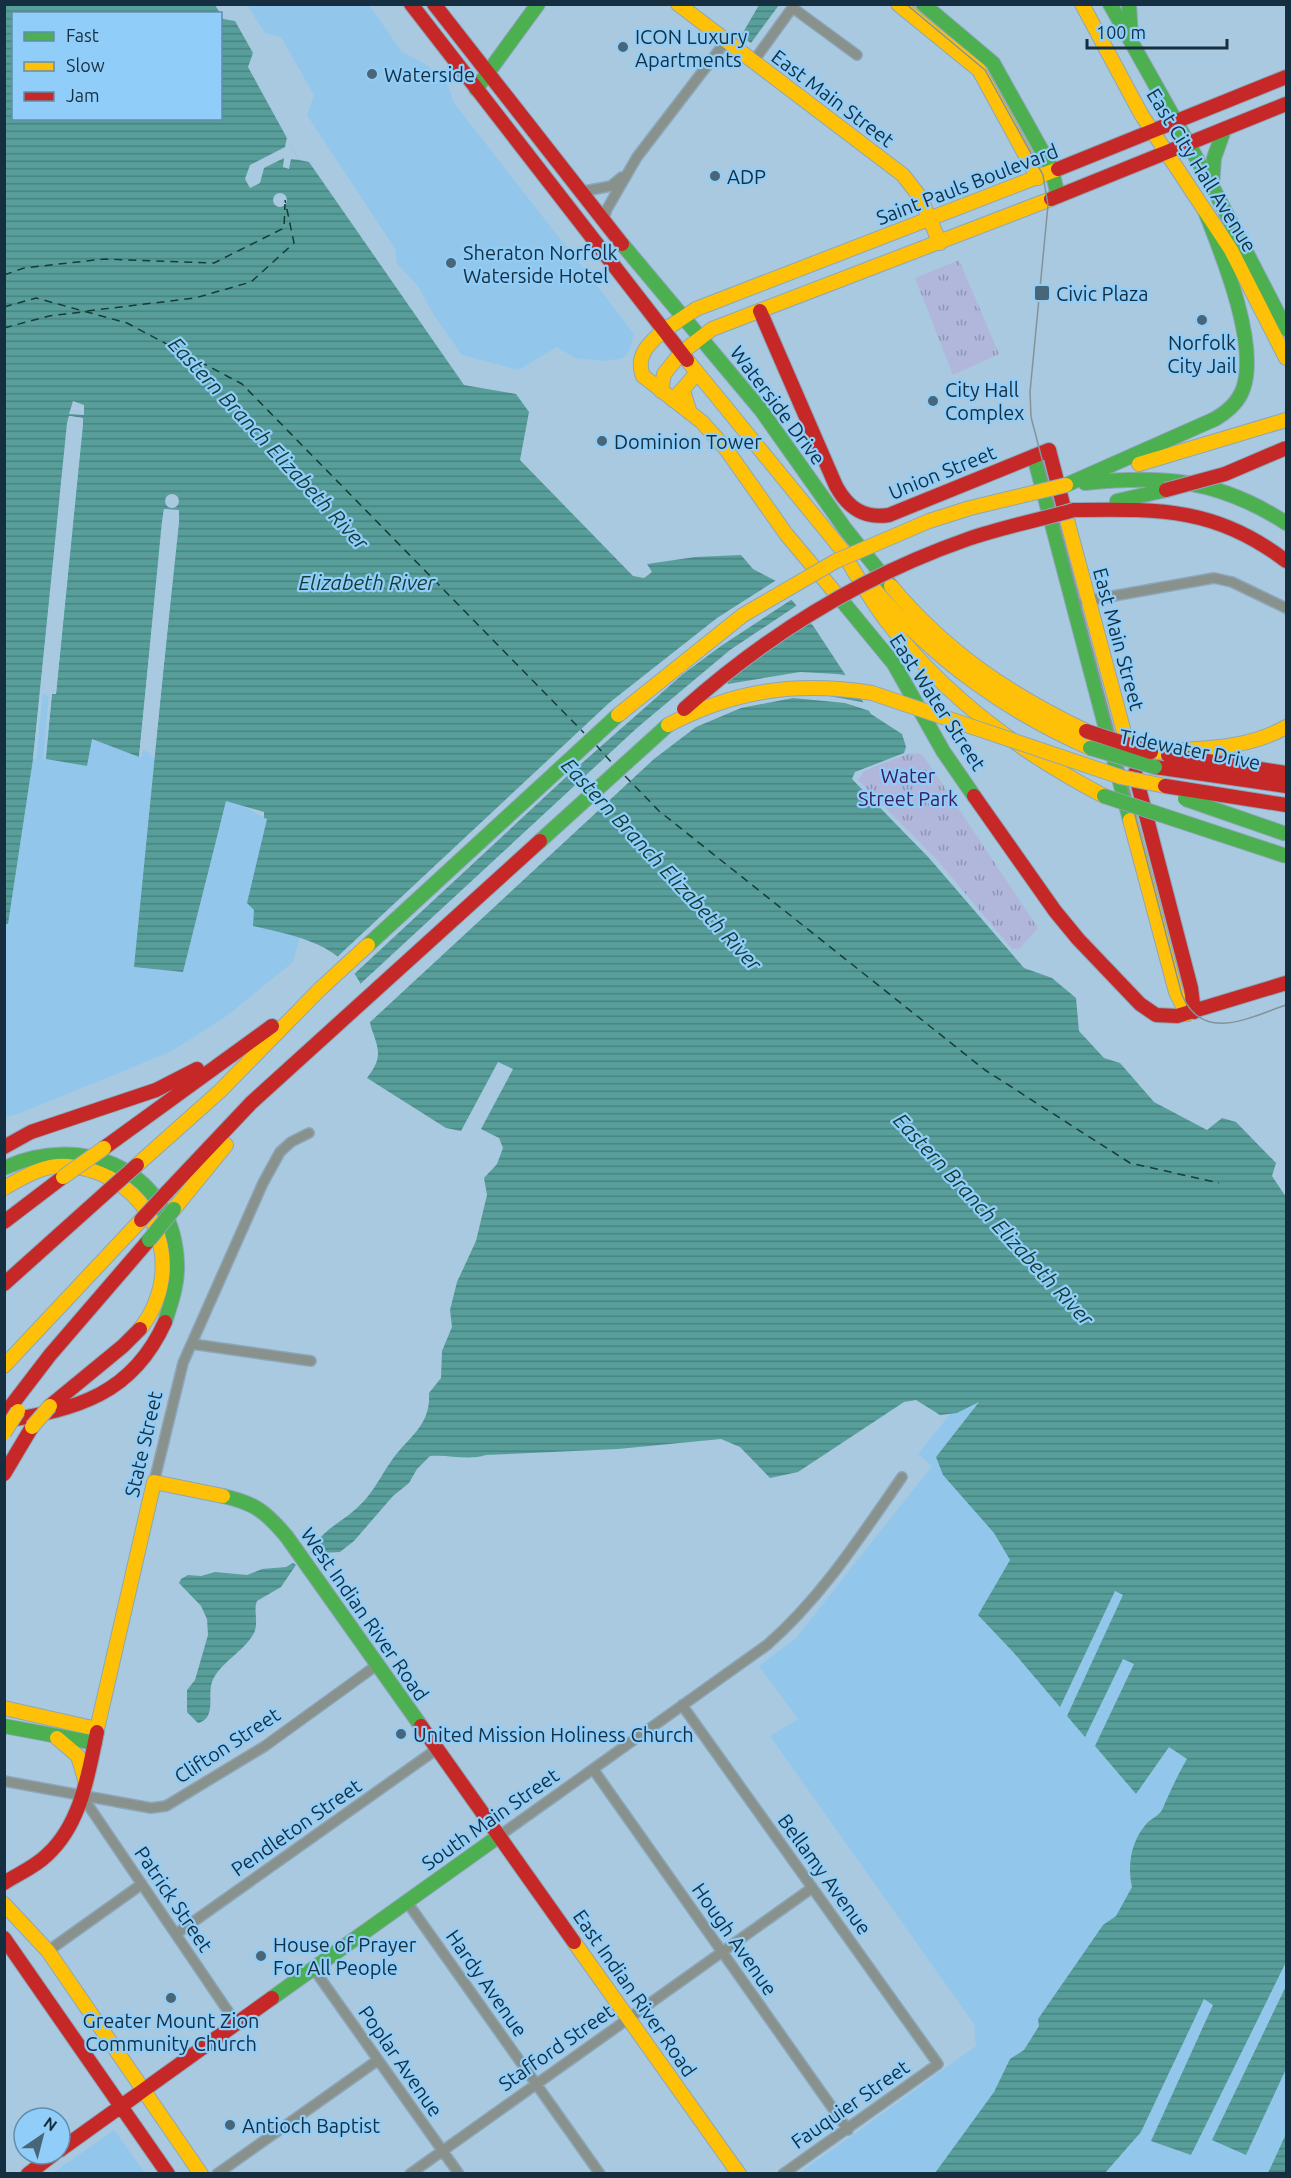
<svg xmlns="http://www.w3.org/2000/svg" width="1291" height="2178" font-family="Ubuntu,sans-serif">
  <style>
    .built { fill: #92c7eb }
    .park { fill: url(#park-tufts) }
    .water { fill: url(#water-rules) }
    .pier { fill: #a8c9e0 }
    .lines { fill: none; stroke-linecap: round; stroke-linejoin: round }
    .ferry { stroke: #153d36; stroke-width: 1.5; stroke-dasharray: 8 6; stroke-linecap: butt }
    .street-casing { stroke: #8da6b8; stroke-width: 12 }
    .fast-casing { stroke: #8da6b8; stroke-width: 16 }
    .slow-casing { stroke: #8da6b8; stroke-width: 16 }
    .jam-casing { stroke: #8da6b8; stroke-width: 16 }
    .street { stroke: #89918c; stroke-width: 9 }
    .fast { stroke: #4caf50; stroke-width: 14 }
    .slow { stroke: #ffc107; stroke-width: 14 }
    .jam { stroke: #c62828; stroke-width: 14 }
    .tram { stroke: #849399; stroke-width: 1.5 }
    .fast-bridge-casing { stroke: #8da6b8; stroke-width: 16; stroke-linecap: butt }
    .slow-bridge-casing { stroke: #8da6b8; stroke-width: 16; stroke-linecap: butt }
    .jam-bridge-casing { stroke: #8da6b8; stroke-width: 16; stroke-linecap: butt }
    .fast-bridge { stroke: #4caf50; stroke-width: 14 }
    .slow-bridge { stroke: #ffc107; stroke-width: 14 }
    .jam-bridge { stroke: #c62828; stroke-width: 14 }
    .poi-dot { fill: #496578; stroke: #90cdf8; stroke-width: 2 }
    .labels { text-anchor: middle; dominant-baseline: central; stroke-width: 4.5; stroke-linejoin: round; paint-order: stroke }
    .poi-label { font-size: 20px; fill: #162f40; stroke: #90cdf8; text-anchor: start }
    .street-label { font-size: 20px; fill: #162f40; stroke: #90cdf8 }
    .park-label { font-size: 20px; fill: #3b1d62; stroke: #90cdf8 }
    .water-label { font-size: 21px; font-style: italic; fill: #153d36; stroke: #90cdf8 }
  </style>
  <defs>
    <pattern id="park-tufts" width="24" height="20" patternUnits="userSpaceOnUse" patternTransform="scale(1.5)"><rect width="24" height="20" fill="#b1b7db"/><path d="M3 7l-1-3M5 7V3M7 7l1-3M15 17l-1-3M17 17v-4M19 17l1-3" fill="none" stroke="#8f95b3"/></pattern>
    <pattern id="water-rules" width="6" height="5" patternUnits="userSpaceOnUse" patternTransform="scale(1.5)"><rect width="6" height="5" fill="#589f9b"/><path d="M0 2.5h6" fill="none" stroke="#488280"/></pattern>
  </defs>
  <rect width="100%" height="100%" fill="#a8c9e0"/>
  <path class="built" d="M 247,5 L 369,5 L 402,52 L 425,64 L 447,83 L 454,103 L 625,322 L 634,335 L 629,351 L 623,358 L 604,361 L 575,358 L 557,347 L 518,370 L 462,355 L 433,314 L 418,286 L 397,264 L 395,249 L 388,238 L 307,115 L 314,95 L 281,37 L 265,33 Z
    M 4,664 L 44,688 L 42,693 L 279,826 L 300,936 L 293,962 L 228,1015 L 172,1051 L 18,1114 L 5,1117 Z
    M 976,1382 L 1286,1716 L 1286,2173 L 800,2173 L 976,2046 L 974,2024 L 770,1736 L 798,1719 L 759,1666 L 796,1638 L 932,1466 L 918,1454 Z
    M 114,2130 L 145,2173 L 53,2173 Z"/>
  <path class="park" d="M 959,260 L 999,354 L 953,375 L 915,278 Z
    M 910,753 L 921,754 L 925,758 L 1038,928 L 1019,949 L 1012,949 L 937,860 L 858,780 L 864,771 Z"/>
  <path class="water" d="M 5,5 L 215,5 L 220,13 L 14,14 L 14,118 L 220,118 L 221,15 L 223,19 L 235,21 L 253,53 L 248,67 L 299,160 L 309,162 L 464,385 L 516,394 L 529,412 L 520,460 L 633,576 L 644,578 L 652,572 L 647,564 L 695,557 L 741,555 L 753,569 L 776,581 L 814,627 L 871,714 L 902,734 L 906,747 L 904,753 L 855,772 L 852,779 L 929,858 L 1024,968 L 1052,978 L 1076,998 L 1079,1031 L 1104,1058 L 1120,1063 L 1154,1102 L 1207,1130 L 1222,1118 L 1236,1122 L 1276,1163 L 1272,1176 L 1286,1197 L 1286,1962 L 1191,2155 L 1151,2141 L 1213,2005 L 1204,1999 L 1141,2132 L 1105,2173 L 935,2173 L 994,2092 L 1010,2059 L 1024,2050 L 1039,2026 L 1038,2019 L 1103,1925 L 1116,1916 L 1132,1887 C 1127,1865 1131,1840 1148,1822 C 1153,1818 1159,1815 1162,1810 C 1170,1792 1177,1776 1187,1759 L 1169,1747 L 1136,1794 L 1095,1746 L 1134,1664 L 1123,1659 L 1085,1737 L 1067,1716 L 1123,1595 L 1115,1591 L 1060,1707 L 1014,1653 L 978,1615 L 1010,1560 L 994,1533 L 943,1475 L 936,1457 L 979,1402 L 957,1413 L 940,1415 L 916,1400 L 904,1402 L 798,1472 L 770,1478 L 740,1447 L 721,1439 L 618,1449 L 486,1455 C 467,1461 449,1454 430,1456 L 417,1469 L 409,1483 L 393,1496 L 354,1541 L 340,1552 L 322,1553 L 313,1556 L 310,1552 C 325,1526 340,1525 360,1505 C 374,1492 381,1475 392,1460 C 408,1437 431,1426 429,1393 L 441,1378 L 442,1351 L 452,1327 L 450,1310 L 457,1282 L 476,1241 L 487,1195 L 484,1178 L 497,1164 L 503,1148 L 499,1138 L 481,1129 L 513,1069 L 498,1062 L 461,1131 L 446,1128 L 367,1078 C 383,1057 379,1050 371,1027 C 368,1016 369,1002 364,991 C 345,944 297,936 253,926 L 254,910 L 247,903 L 267,819 L 264,818 L 264,812 L 226,801 L 183,972 L 134,967 L 179,511 L 164,509 L 162,521 L 139,757 L 92,739 L 87,766 L 46,759 L 52,693 L 56,693 L 83,418 L 69,416 L 67,423 L 33,759 L 8,924 L 5,924 Z
    M 759,5 L 779,5 L 751,43 L 741,36 Z
    M 293,1563 L 296,1565 L 281,1587 L 257,1601 C 253,1611 259,1622 254,1633 C 244,1652 219,1663 212,1682 C 207,1695 217,1718 198,1723 L 187,1712 L 187,1690 L 195,1680 L 208,1635 L 207,1619 L 201,1606 L 179,1583 L 181,1579 L 188,1575 L 201,1576 L 215,1572 L 247,1575 L 262,1569 L 286,1567 Z
    M 1286,1986 L 1286,2069 L 1246,2155 L 1212,2140 Z
    M 1286,2134 L 1286,2173 L 1268,2173 Z"/>
  <path class="pier" d="M 287,137 L 299,160 L 291,159 L 289,169 L 283,167 L 284,158 L 264,168 L 260,183 L 250,188 L 245,179 L 250,165 L 285,147 Z
    M273 200a7 7 0 1 1 14 0a7 7 0 1 1-14 0Z
    M 73,401 L 84,405 L 84,415 L 69,414 Z
    M 69,416 L 83,418 L 83,425 L 56,694 L 52,694 L 45,760 L 43,759 L 49,693 L 54,691 L 80,425 L 80,420 L 71,419 L 36,759 L 33,759 Z
    M165 501a7 7 0 1 1 14 0a7 7 0 1 1-14 0Z
    M 164,509 L 179,510 L 179,523 L 154,758 L 151,757 L 176,522 L 176,513 L 166,512 L 142,757 L 139,757 Z
    M 778,579 L 794,598 L 721,646 L 683,674 L 565,778 L 351,977 L 336,958 L 609,703 L 717,618 Z
    M 799,604 L 811,618 L 737,669 L 726,680 L 728,684 L 800,672 L 837,674 L 851,676 L 865,698 L 823,690 L 764,694 L 737,700 L 696,720 L 723,707 L 758,697 L 812,693 L 862,702 L 868,704 L 873,712 L 845,703 L 793,698 L 741,708 L 696,727 L 654,759 L 368,1024 L 358,986 L 638,727 L 730,650 Z"/>
  <g class="lines">
    <path class="ferry" d="M 4,275 L 24,268 L 104,259 L 214,263 L 284,228 L 285,204
      M 4,307 L 36,298 L 127,323 L 242,384 L 584,733
      M 87,311 L 195,298 L 251,282 L 294,243 L 285,200
      M 4,328 L 49,316 L 82,312
      M 596,745 L 613,764
      M 625,776 L 659,811 L 985,1070 L 1130,1163 L 1219,1183"/>
    <g class="street-casing">
      <path id="street" d="M 793,8 L 857,55
        M 753,62 L 795,4
        M 580,192 L 611,186 L 622,177
        M 603,221 L 607,209 L 637,157 L 726,41
        M 1085,601 L 1214,578 L 1232,582 L 1286,608
        M 192,1344 L 311,1361
        M 154,1482 L 183,1363 L 263,1183 L 280,1152 L 291,1142 L 309,1133
        M 682,1705 L 938,2064 L 783,2174
        M 593,1769 L 848,2130
        M 4,1781 L 151,1808 L 166,1806 L 265,1746 L 377,1665
        M 82,1796 L 236,2023
        M 499,1836 L 767,1645 C 821,1598 861,1536 902,1477
        M 407,1902 L 600,2174
        M 176,1934 L 437,1749
        M 48,1951 L 142,1884
        M 313,1968 L 459,2174
        M 217,2174 L 378,2060
        M 410,2174 L 812,1888"/>
    </g>
    <g class="fast-casing">
      <path id="fast" d="M 923,4 L 993,63 L 1051,167 L 1058,196
        M 1110,4 L 1212,186 L 1286,329
        M 1129,4 L 1131,38
        M 476,89 L 538,4
        M 1212,186 L 1214,158 L 1224,130
        M 622,244 L 761,410 L 846,530 L 891,586
        M 1034,456 L 1130,820
        M 1085,483 C 1163,475 1218,479 1286,523
        M 1066,485 L 1215,419 C 1227,412 1238,403 1243,389 C 1259,344 1222,254 1205,211
        M 1117,501 L 1166,490
        M 838,596 L 894,664 L 943,751 L 974,796
        M 540,841 L 668,725
        M 368,945 L 618,715
        M 4,1168 C 83,1132 174,1170 177,1264 C 178,1284 171,1303 165,1322
        M 223,1496 C 255,1503 266,1512 287,1537 L 421,1726
        M 4,1726 L 95,1743
        M 272,1998 L 499,1836"/>
    </g>
    <g class="slow-casing">
      <path id="slow" d="M 678,4 L 903,175 L 920,197 L 940,243
        M 898,4 L 979,70 L 1038,178
        M 1082,4 L 1141,114 L 1231,250 L 1286,358
        M 663,331 C 649,343 635,356 643,376 L 702,422 L 726,449 L 786,534 L 838,596
        M 663,331 L 696,309 L 1058,169
        M 681,353 L 712,329 L 1051,199
        M 687,360 L 847,556
        M 661,391 L 664,374 L 681,353
        M 683,391 L 690,413
        M 673,400 L 697,373
        M 1139,464 L 1286,420
        M 1065,512 L 1129,751
        M 839,546 C 854,571 868,596 885,619 C 944,696 1019,752 1104,796
        M 891,586 C 945,651 1010,695 1086,731
        M 873,588 C 934,659 1004,710 1090,748
        M 1151,752 C 1198,748 1244,751 1286,727
        M 1130,820 L 1176,992 L 1187,1014
        M 137,1165 L 220,1091 L 319,990 L 368,945
        M 4,1188 C 24,1177 44,1164 68,1166 C 151,1173 191,1264 140,1329
        M 174,1209 L 226,1145
        M 4,1366 L 141,1220
        M 4,1708 L 97,1729
        M 97,1729 L 154,1482 L 223,1496
        M 57,1738 L 78,1756 L 86,1783
        M 4,1904 L 48,1951 L 201,2174
        M 574,1942 L 739,2174"/>
    </g>
    <g class="jam-casing">
      <path id="jam" d="M 411,4 L 687,360
        M 434,4 L 622,244
        M 1058,169 L 1286,77
        M 1051,199 L 1286,104
        M 760,311 L 836,486 C 848,508 864,519 889,515 L 1049,450 L 1065,512
        M 1074,510 C 1159,509 1216,507 1286,561
        M 1168,755 L 1286,773
        M 1155,767 L 1286,786
        M 1135,773 L 1191,988 L 1194,1012
        M 974,796 L 1055,911 L 1078,939 L 1140,1004 L 1156,1015 L 1177,1016 L 1286,983
        M 4,1147 L 31,1132 L 156,1090 L 197,1069
        M 104,1148 L 272,1026
        M 166,1193 L 251,1103 L 540,841
        M 4,1222 L 63,1177
        M 4,1284 L 110,1189
        M 50,1406 L 123,1346 L 140,1329
        M 4,1415 L 50,1355 L 149,1240
        M 4,1421 C 77,1409 132,1395 165,1322
        M 4,1474 L 32,1427
        M 421,1726 L 574,1942
        M 4,1883 C 18,1874 35,1867 47,1855 C 81,1824 88,1775 97,1732
        M 4,1938 L 168,2174
        M 60,2150 L 272,1998
        M 28,2174 L 54,2154"/>
    </g>
    <use href="#street" class="street"/>
    <use href="#fast" class="fast"/>
    <use href="#slow" class="slow"/>
    <use href="#jam" class="jam"/>
    <path class="tram" d="M 906,4 L 985,70 L 1043,175 L 1048,205 L 1030,392 L 1031,417 L 1182,995 C 1203,1044 1250,1017 1286,1005"/>
    <g class="fast-bridge-casing">
      <path id="fast-bridge" d="M 1090,748 L 1155,767
        M 1104,796 L 1286,856
        M 1185,799 L 1286,834
        M 149,1240 L 174,1209"/>
    </g>
    <g class="slow-bridge-casing">
      <path id="slow-bridge" d="M 618,715 L 743,615 L 836,561 L 929,521 L 970,508 L 1066,485
        M 668,725 C 734,690 798,681 872,693 L 1121,777 L 1165,786
        M 63,1177 L 104,1148
        M 32,1427 L 50,1406
        M 4,1433 L 18,1411"/>
    </g>
    <g class="jam-bridge-casing">
      <path id="jam-bridge" d="M 1166,490 L 1225,474 L 1286,448
        M 684,709 C 768,634 862,576 968,539 C 1003,527 1039,520 1074,510
        M 1086,731 L 1151,752
        M 1165,786 L 1286,805
        M 110,1189 L 137,1165
        M 141,1220 L 166,1193"/>
    </g>
    <use href="#fast-bridge" class="fast-bridge"/>
    <use href="#slow-bridge" class="slow-bridge"/>
    <use href="#jam-bridge" class="jam-bridge"/>
  </g>
  <g class="poi-dot">
    <circle cx="623" cy="47" r="6"/>
    <circle cx="372" cy="74" r="6"/>
    <circle cx="715" cy="176" r="6"/>
    <circle cx="451" cy="263" r="6"/>
    <rect x="1034" y="285" width="16" height="16" rx="3"/>
    <circle cx="1202" cy="320" r="6"/>
    <circle cx="933" cy="401" r="6"/>
    <circle cx="602" cy="441" r="6"/>
    <circle cx="401" cy="1734" r="6"/>
    <circle cx="261" cy="1956" r="6"/>
    <circle cx="171" cy="1998" r="6"/>
    <circle cx="230" cy="2125" r="6"/>
  </g>
  <g class="labels">
    <g class="poi-label">
      <text x="635" y="36">ICON Luxury<tspan x="635" dy="23">Apartments</tspan></text>
      <text x="384" y="74">Waterside</text>
      <text x="727" y="176">ADP</text>
      <text x="463" y="252">Sheraton Norfolk<tspan x="463" dy="23">Waterside Hotel</tspan></text>
      <text x="1056" y="293">Civic Plaza</text>
      <text x="1202" y="342" text-anchor="middle">Norfolk<tspan x="1202" dy="23">City Jail</tspan></text>
      <text x="945" y="389">City Hall<tspan x="945" dy="23">Complex</tspan></text>
      <text x="614" y="441">Dominion Tower</text>
      <text x="413" y="1734">United Mission Holiness Church</text>
      <text x="273" y="1944">House of Prayer<tspan x="273" dy="23">For All People</tspan></text>
      <text x="171" y="2020" text-anchor="middle">Greater Mount Zion<tspan x="171" dy="23">Community Church</tspan></text>
      <text x="242" y="2125">Antioch Baptist</text>
    </g>
    <g class="street-label">
      <text transform="translate(833 98) rotate(37)">East Main Street</text>
      <text transform="translate(1202 170) rotate(58)">East City Hall Avenue</text>
      <text transform="translate(967 184) rotate(-21)">Saint Pauls Boulevard</text>
      <text transform="translate(778 405) rotate(53)">Waterside Drive</text>
      <text transform="translate(942 472) rotate(-22)">Union Street</text>
      <text transform="translate(1119 639) rotate(75)">East Main Street</text>
      <text transform="translate(938 702) rotate(57)">East Water Street</text>
      <text transform="translate(1190 749) rotate(11)">Tidewater Drive</text>
      <text transform="translate(143 1444) rotate(-77)">State Street</text>
      <text transform="translate(365 1614) rotate(55)">West Indian River Road</text>
      <text transform="translate(227 1745) rotate(-33)">Clifton Street</text>
      <text transform="translate(490 1819) rotate(-35)">South Main Street</text>
      <text transform="translate(296 1827) rotate(-35)">Pendleton Street</text>
      <text transform="translate(825 1874) rotate(54)">Bellamy Avenue</text>
      <text transform="translate(174 1899) rotate(56)">Patrick Street</text>
      <text transform="translate(735 1939) rotate(55)">Hough Avenue</text>
      <text transform="translate(487 1983) rotate(55)">Hardy Avenue</text>
      <text transform="translate(635 1993) rotate(55)">East Indian River Road</text>
      <text transform="translate(556 2047) rotate(-35)">Stafford Street</text>
      <text transform="translate(401 2061) rotate(55)">Poplar Avenue</text>
      <text transform="translate(850 2104) rotate(-35)">Fauquier Street</text>
    </g>
    <g class="park-label">
      <text x="908" y="775">Water<tspan x="908" dy="23">Street Park</tspan></text>
    </g>
    <g class="water-label">
      <text transform="translate(269 443) rotate(47)">Eastern Branch Elizabeth River</text>
      <text x="367" y="582">Elizabeth River</text>
      <text transform="translate(662 864) rotate(47)">Eastern Branch Elizabeth River</text>
      <text transform="translate(994 1219) rotate(47)">Eastern Branch Elizabeth River</text>
    </g>
  </g>
  <rect width="1291" height="2178" fill="none" stroke="#162f40" stroke-width="12"/>
  <rect x="12" y="12" width="210" height="108" fill="#90cdf8" stroke="#5f8eae" stroke-width="1.5"/>
  <rect x="24" y="32" width="30" height="9" fill="#4caf50" stroke="#5f8eae" stroke-width="1.5"/>
  <text x="66" y="42" font-size="18" fill="#162f40">Fast</text>
  <rect x="24" y="62" width="30" height="9" fill="#ffc107" stroke="#5f8eae" stroke-width="1.5"/>
  <text x="66" y="72" font-size="18" fill="#162f40">Slow</text>
  <rect x="24" y="92" width="30" height="9" fill="#c62828" stroke="#5f8eae" stroke-width="1.5"/>
  <text x="66" y="102" font-size="18" fill="#162f40">Jam</text>
  <g transform="translate(42 2136) rotate(35)"><circle r="28" fill="#90cdf8" stroke="#5f8eae" stroke-width="1.5"/>
  <path d="M0-4.5L10 22L0 15L-10 22Z" fill="#496578"/>
  <text y="-9" font-size="16" font-weight="bold" text-anchor="middle" fill="#162f40">N</text>
  </g>
  <path d="M1087 39v9h140v-9" fill="none" stroke="#162f40" stroke-width="3"/>
  <text x="1096" y="39" font-size="18" fill="#162f40" stroke="#90cdf8" stroke-width="4.5" paint-order="stroke">100 m</text>
</svg>
